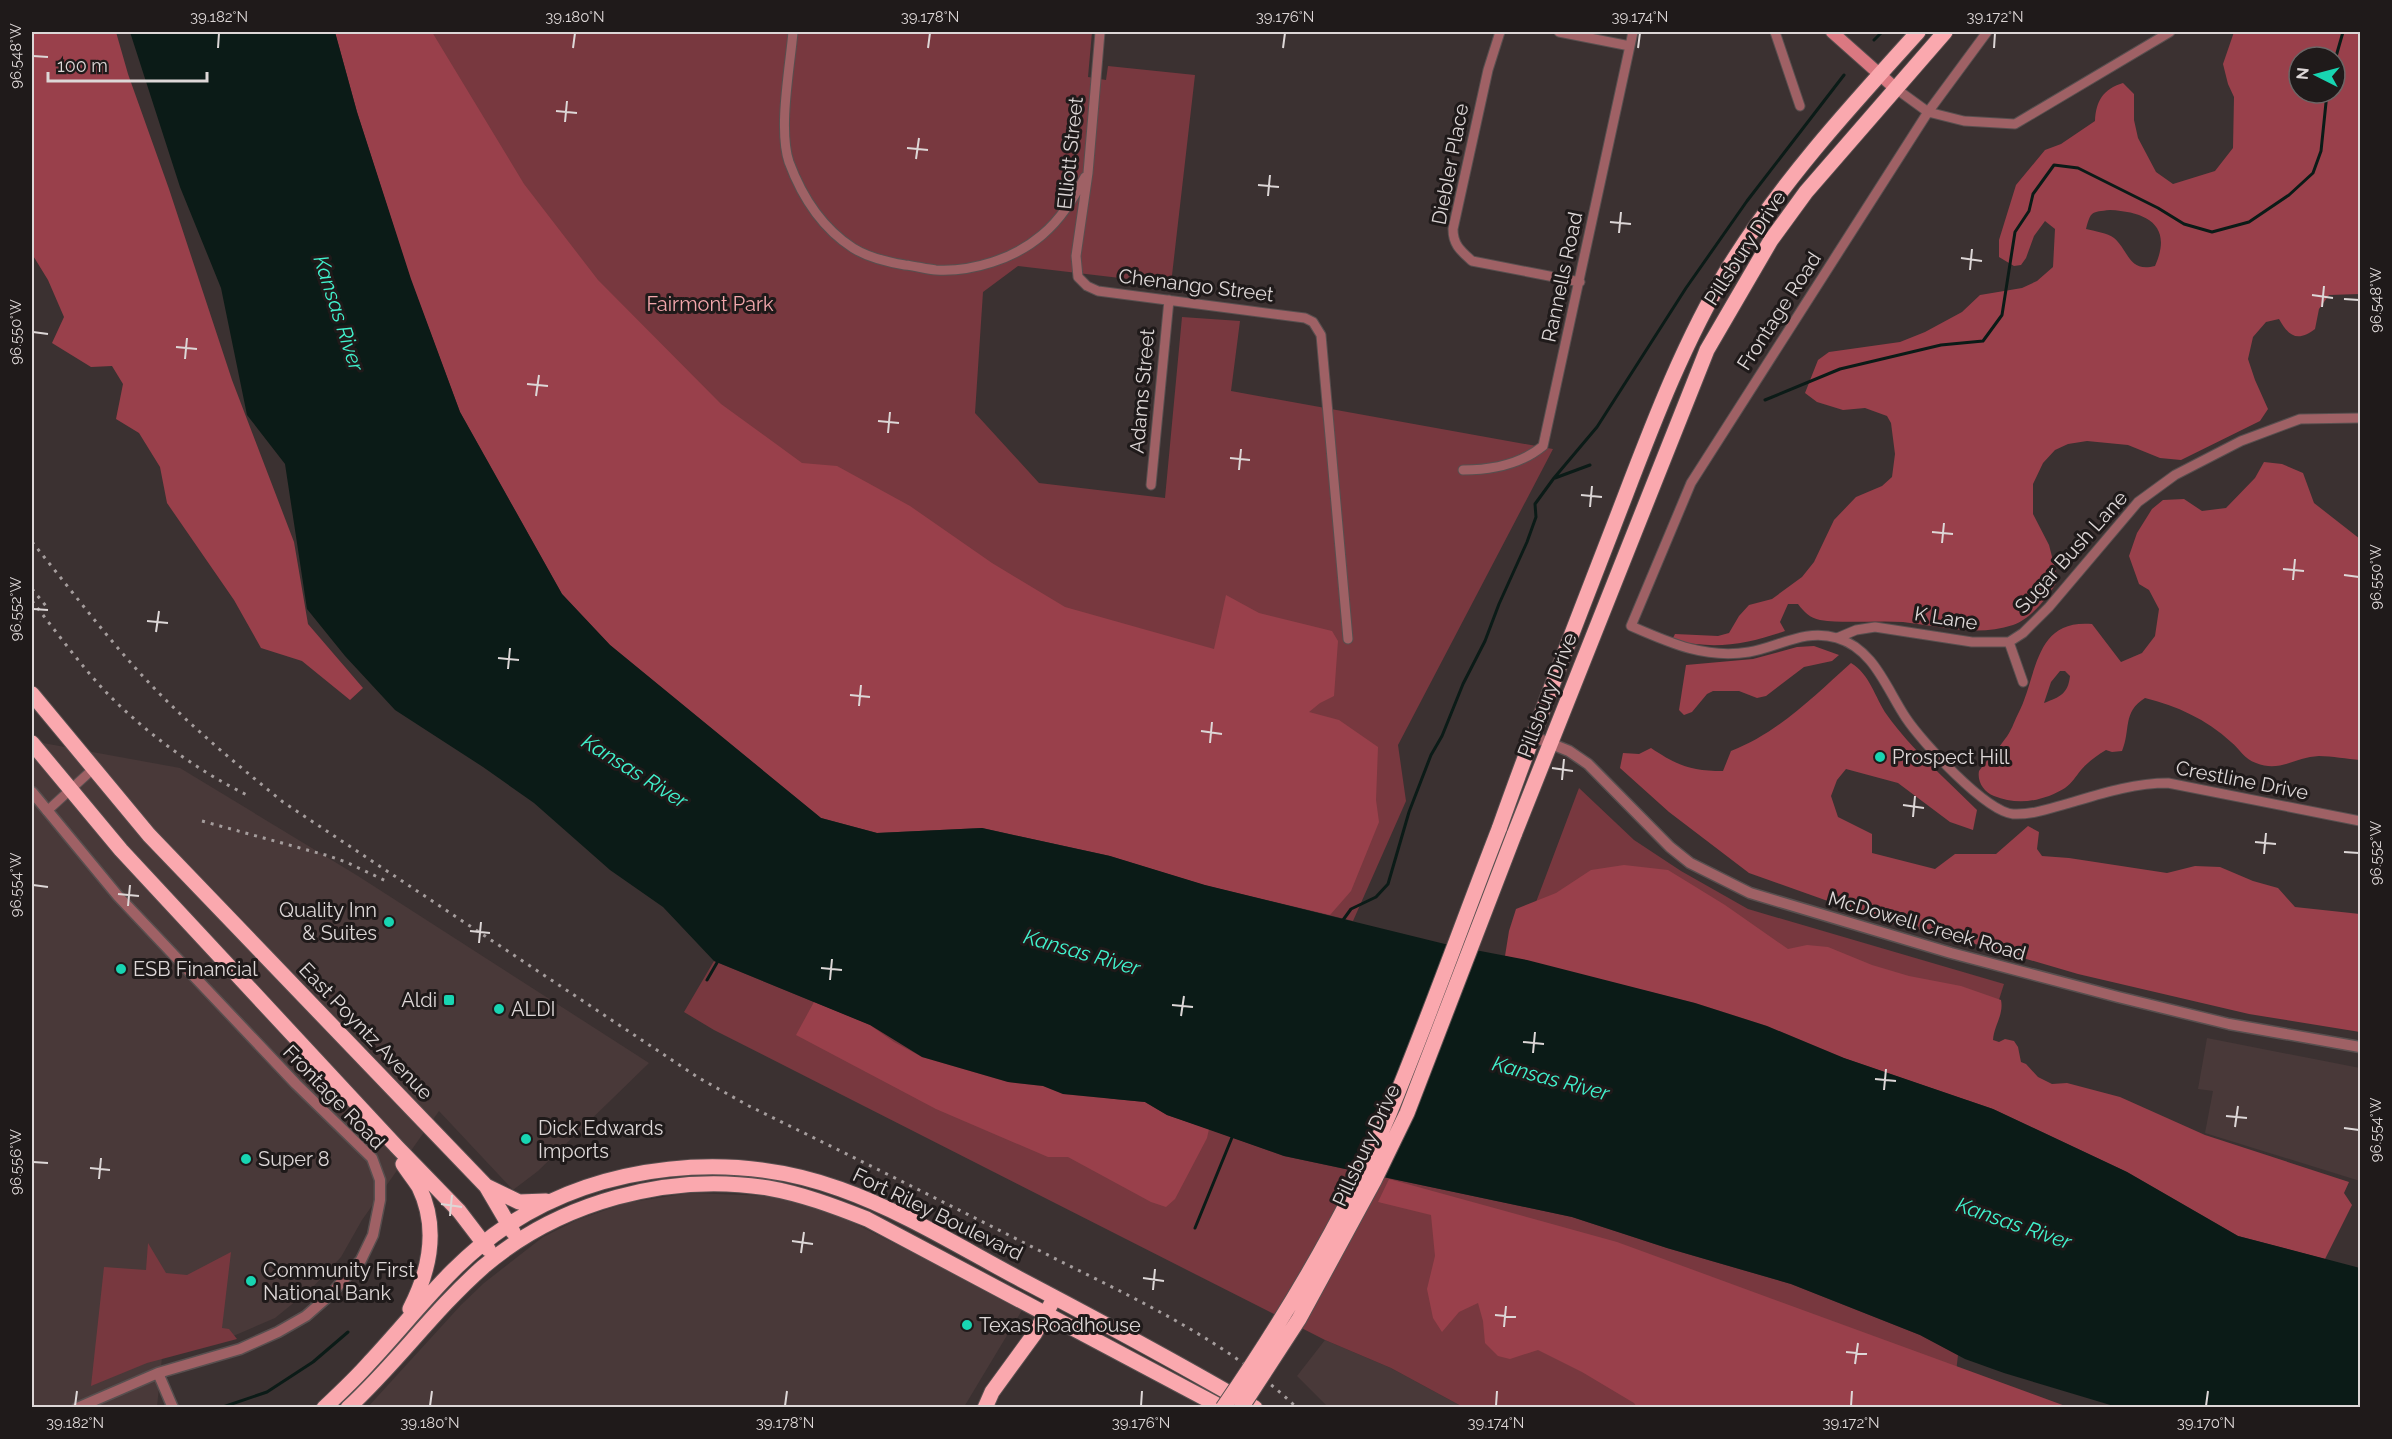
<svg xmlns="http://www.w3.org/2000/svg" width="2392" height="1439" font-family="Raleway,sans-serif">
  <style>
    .built { fill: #493939 }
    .green { fill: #78383f }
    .forest { fill: #99404b; fill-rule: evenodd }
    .water { fill: #0b1b17 }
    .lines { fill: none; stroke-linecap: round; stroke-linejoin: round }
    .stream { stroke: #0b1b17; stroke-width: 3 }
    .minor-casing { stroke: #584f4f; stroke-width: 11 }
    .tertiary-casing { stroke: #584f4f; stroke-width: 13 }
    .secondary-casing { stroke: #584f4f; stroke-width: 14 }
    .trunk-casing { stroke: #584f4f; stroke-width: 17 }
    .minor { stroke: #9f6165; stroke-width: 9 }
    .tertiary { stroke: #9f6165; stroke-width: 10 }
    .secondary { stroke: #da7881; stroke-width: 12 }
    .trunk { stroke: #faa8ae; stroke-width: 15 }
    .rail { stroke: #a59d9d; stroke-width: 3; stroke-dasharray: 3 6; stroke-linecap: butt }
    .trunk-bridge-casing { stroke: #584f4f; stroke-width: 17; stroke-linecap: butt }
    .trunk-bridge { stroke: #faa8ae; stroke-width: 15 }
    .ticks { fill: none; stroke: #ddd7d7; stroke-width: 2 }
    .poi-dot { fill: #18d5b2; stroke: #1f1a1a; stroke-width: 2 }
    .labels { text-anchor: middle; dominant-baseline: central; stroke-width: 6; stroke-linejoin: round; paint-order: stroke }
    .street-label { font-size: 20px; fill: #ddd7d7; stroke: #1f1a1a }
    .park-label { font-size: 20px; fill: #f3a7ac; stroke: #1f1a1a }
    .poi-label { font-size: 20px; fill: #ddd7d7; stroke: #1f1a1a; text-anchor: start }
    .water-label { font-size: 21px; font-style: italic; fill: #41f3ce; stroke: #1f1a1a }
    .neatline { fill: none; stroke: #ddd7d7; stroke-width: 2 }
    .ticks-label { font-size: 15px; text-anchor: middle; fill: #ddd7d7 }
  </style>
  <rect width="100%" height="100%" fill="#3b3131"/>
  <path class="built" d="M 32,741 L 180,768 L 358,876 L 649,1063 L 538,1171 L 513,1190 L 439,1111 L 362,1220 L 341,1257 L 312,1288 L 275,1318 L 231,1337 L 162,1357 L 157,1407 L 32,1407 Z
    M 2207,1038 L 2360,1068 L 2360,1181 L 2205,1133 L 2213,1091 L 2198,1089 Z
    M 690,1193 L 768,1196 L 804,1204 L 846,1219 L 1022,1308 L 1021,1312 L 964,1407 L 367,1408 L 461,1305 L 484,1283 L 543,1237 L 577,1220 L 626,1203 Z
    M 1325,1340 L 1391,1368 L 1463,1407 L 1328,1407 L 1297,1376 Z"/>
  <path class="green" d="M 335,32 L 1092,32 L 1088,77 L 1106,80 L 1108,66 L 1195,75 L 1171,284 L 1018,266 L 983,292 L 975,413 L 1039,483 L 1165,498 L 1182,317 L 1240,321 L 1231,391 L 1553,449 L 1398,745 L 1406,801 L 1353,921 L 1205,885 L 1110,856 L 410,278 Z
    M 1579,788 L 1634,840 L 1681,871 L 1748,909 L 2004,984 L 1967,1100 L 1844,1058 L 1515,958 Z
    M 714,961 L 870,1025 L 1209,1129 L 1284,1156 L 1572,1217 L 1667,1248 L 1791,1284 L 1920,1335 L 1958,1355 L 1952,1407 L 1463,1407 L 1391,1368 L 1325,1340 L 714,1030 L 684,1012 Z
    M 148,1243 L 166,1273 L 187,1275 L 231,1252 L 222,1328 L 229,1329 L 237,1339 L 147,1363 L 91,1386 L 104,1267 L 146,1270 Z"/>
  <path class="forest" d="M 32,32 L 116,32 L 128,74 L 169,189 L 232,380 L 294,542 L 308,624 L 363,688 L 350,700 L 302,661 L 261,648 L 234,600 L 167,503 L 160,467 L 139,433 L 116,419 L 123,384 L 112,366 L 91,367 L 52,343 L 64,317 L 48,280 L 32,254 Z
    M 335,32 L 432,32 L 524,184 L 598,280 L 721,404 L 802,463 L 837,466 L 910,506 L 992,563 L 1065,607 L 1214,649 L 1226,595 L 1259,613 L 1332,631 L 1338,641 L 1334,696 L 1320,703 L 1309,712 L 1339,720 L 1378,747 L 1376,800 L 1379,822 L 1351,891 L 1330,915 L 1204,885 L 1110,856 L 982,828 L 877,833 L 821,818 L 610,645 L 562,594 L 460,412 L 410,278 L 357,112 Z
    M 2234,32 L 2360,32 L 2360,294 L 2329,295 L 2319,309 L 2315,329 C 2298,342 2289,337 2279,319 L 2266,322 L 2253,337 L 2248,359 L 2255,380 L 2268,409 L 2260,421 L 2181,460 L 2160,458 L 2128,445 L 2087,441 L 2068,444 L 2055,450 L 2043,463 L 2033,484 L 2033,514 L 2049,545 L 2058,580 C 2049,596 2031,619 2013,625 C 1977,637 1939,626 1903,622 C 1876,620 1846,624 1820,620 C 1810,618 1804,612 1798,604 L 1788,604 L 1780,622 L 1785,631 C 1755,641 1727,648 1696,644 C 1686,643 1681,644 1673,638 L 1675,634 L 1718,636 L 1729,633 L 1739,616 L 1749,605 L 1772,599 L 1802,577 L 1814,562 L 1834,520 L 1856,497 L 1882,486 L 1892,477 L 1895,454 L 1891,423 L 1887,416 L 1865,408 L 1843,410 L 1817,402 L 1805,393 L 1818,360 L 1829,352 L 1900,342 L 1925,332 L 1962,312 L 1980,295 L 2022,288 L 2037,281 L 2053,267 L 2055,229 L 2045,221 L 2034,236 L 2026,258 L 2021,265 L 2014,266 L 1999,257 L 1999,240 L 2016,185 L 2045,150 L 2061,144 L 2095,121 C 2096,101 2103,89 2123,83 L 2134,94 L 2134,120 L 2138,138 L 2156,172 L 2173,184 L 2215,171 L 2233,148 L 2234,97 L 2228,84 L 2223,64 ZM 2299,57 L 2335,57 L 2335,93 L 2299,93 ZM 2110,210 C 2148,212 2173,226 2155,266 C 2129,273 2129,251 2114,238 C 2108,233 2094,231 2086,229 C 2091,211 2091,212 2110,210 Z
    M 2264,462 L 2282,464 L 2303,473 L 2314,503 L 2360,539 L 2360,760 C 2347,759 2332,756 2319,756 C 2295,757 2280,773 2256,763 C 2244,759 2240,749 2231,742 C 2206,719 2177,706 2145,698 C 2122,712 2131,730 2122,751 L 2112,752 L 2106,750 C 2096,756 2088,762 2081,770 C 2076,776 2072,783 2065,788 C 2044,801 2018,806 1994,796 C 1984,792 1977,782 1979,771 C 1987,759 1998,750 2005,739 C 2011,732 2014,722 2018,714 C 2038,676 2033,619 2092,624 L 2121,662 L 2142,653 L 2155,636 L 2159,609 L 2149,590 L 2139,584 L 2129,556 L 2137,533 L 2152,509 L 2163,500 L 2184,499 L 2202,511 L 2226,508 L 2255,478 ZM 2060,671 L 2065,671 L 2070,676 C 2068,694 2060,697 2044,703 L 2051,682 Z
    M 1814,646 L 1839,655 L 1832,661 L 1804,667 L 1766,696 L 1757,698 L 1739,691 L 1713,691 L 1707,694 L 1692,712 L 1684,715 L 1679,710 L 1686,665 L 1753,659 L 1797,647 Z
    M 1851,663 C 1870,674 1875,698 1887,715 C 1912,750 1947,780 1977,810 L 1973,830 L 1950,822 L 1898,783 L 1846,769 L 1837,780 L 1831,796 L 1838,817 L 1872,834 L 1872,853 L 1935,869 L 1955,854 L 1996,854 L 2028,826 L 2039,832 L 2037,849 L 2042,856 L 2069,858 L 2167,873 L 2195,866 L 2220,867 L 2253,881 L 2278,888 L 2295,907 L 2360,914 L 2360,1032 L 2249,1014 L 2078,974 L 1941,934 L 1886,922 L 1825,900 L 1749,873 L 1669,812 L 1620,768 L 1623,753 L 1639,754 L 1651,748 C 1678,766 1691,771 1723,771 L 1731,751 C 1778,733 1814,696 1851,663 Z
    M 1624,865 L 1668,870 L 1725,905 L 1788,949 L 1807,945 L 1828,947 L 1872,965 L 1909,976 L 1961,986 L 2001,1000 C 2004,1015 1994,1025 1993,1040 L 1999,1042 L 2005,1039 L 2014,1041 L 2018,1047 L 2021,1062 L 2026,1064 L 2038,1077 L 2052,1084 L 2067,1083 L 2120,1097 L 2205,1135 L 2349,1182 L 2344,1193 L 2352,1205 L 2325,1259 L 2238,1236 L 2127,1172 L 1993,1109 L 1844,1058 L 1767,1026 L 1695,1003 L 1505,956 L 1509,931 L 1516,909 L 1556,893 L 1591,870 Z
    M 814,1002 L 870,1025 L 894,1042 L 922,1057 L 1008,1082 L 1043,1086 L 1063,1094 L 1145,1102 L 1167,1115 L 1209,1129 L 1207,1138 L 1175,1199 L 1166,1207 L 1151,1202 L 1068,1157 L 1048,1157 L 936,1109 L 796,1035 Z
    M 1389,1179 L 1617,1242 L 2068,1407 L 1637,1407 L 1634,1403 L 1582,1372 L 1538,1350 L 1510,1359 L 1498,1356 L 1485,1343 L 1483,1321 L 1478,1303 L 1459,1312 L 1442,1332 L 1433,1318 L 1427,1289 L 1435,1256 L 1431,1215 L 1378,1202 Z"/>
  <path class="water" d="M 130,32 L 335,32 L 357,112 L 411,279 L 460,412 L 562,594 L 610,645 L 821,818 L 877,833 L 982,828 L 1110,856 L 1205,885 L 1449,945 L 1527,960 L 1695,1003 L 1767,1026 L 1844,1058 L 1993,1109 L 2127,1172 L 2238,1236 L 2360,1268 L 2360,1407 L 2117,1407 L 2004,1373 L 1965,1359 L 1920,1335 L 1791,1284 L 1667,1248 L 1572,1217 L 1284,1156 L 1167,1115 L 1145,1102 L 1063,1094 L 1043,1086 L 1008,1082 L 922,1057 L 870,1025 L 714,961 L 663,907 L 610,870 L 534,803 L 483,767 L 395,710 L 345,656 L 307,609 L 285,464 L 247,415 L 221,288 L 180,187 Z"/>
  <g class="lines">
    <path class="stream" d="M 1874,40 L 1882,32
      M 2335,60 L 2343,32
      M 1765,400 L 1840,369 L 1941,345 L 1983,341 L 2002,315 L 2015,232 L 2029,211 L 2033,194 L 2054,165 L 2078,168 L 2158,208 L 2184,224 L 2212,232 L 2249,222 L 2289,195 L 2313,173 L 2321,151 L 2327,93
      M 1555,478 L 1590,465
      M 1343,920 L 1351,909 L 1376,897 L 1388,884 L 1409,812 L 1431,755 L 1442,736 L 1463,684 L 1485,641 L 1499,604 L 1527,542 L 1536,517 L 1535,504 L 1554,478 L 1597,427 L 1686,288 L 1747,201 L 1844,75
      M 707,980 L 718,961
      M 1195,1228 L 1233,1135
      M 220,1408 L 267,1392 L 313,1362 L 348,1332"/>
    <g class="minor-casing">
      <path id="minor" d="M 793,32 C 790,67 778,129 789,162 C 802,197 822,228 853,248 C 869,258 887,262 905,265 C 915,266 926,269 936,270 C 972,272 1014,259 1042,235 C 1061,219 1073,199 1085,177
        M 1100,32 L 1088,173 L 1076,256 L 1078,277 L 1087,286 L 1098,291 L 1305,318 L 1313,322 L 1321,335 L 1348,639
        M 1500,32 L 1488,70 L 1453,229 C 1453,245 1461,251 1472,261 L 1580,282
        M 1559,32 L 1630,46
        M 1775,32 L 1800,106
        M 1987,32 L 1928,112 L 1691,483 L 1631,626 C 1670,643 1705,659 1749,652 C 1779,647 1805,628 1837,638 C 1874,649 1886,688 1906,718 C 1922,742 1985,811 2013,814 C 2031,815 2048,809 2066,804 C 2100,794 2133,783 2168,783 L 2360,821
        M 1895,88 L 1928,112 L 1964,121 L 2015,124 L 2170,32
        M 1463,470 C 1492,470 1520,465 1543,446 L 1633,32
        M 1151,485 L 1169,300
        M 1837,638 L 1856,630 L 1875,627 L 1972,642 L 2009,642 L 2023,633 L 2049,607 L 2138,502 L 2175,475 L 2241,441 L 2300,419 L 2360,418
        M 2009,642 L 2023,682
        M 47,811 L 93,769"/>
    </g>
    <g class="tertiary-casing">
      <path id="tertiary" d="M 1532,736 L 1569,751 L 1588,764 L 1670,847 L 1690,863 L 1750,893 L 1951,953 L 2118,997 L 2229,1024 L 2360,1047
        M 32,792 L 118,896 L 296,1084 L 372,1158 L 380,1180 L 380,1200 L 373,1235 L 361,1260 L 331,1294 L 306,1316 L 278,1332 L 240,1349 L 158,1373 L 77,1408
        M 158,1373 L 173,1408"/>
    </g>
    <g class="secondary-casing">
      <path id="secondary" d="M 1832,32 L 1895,88"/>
    </g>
    <g class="trunk-casing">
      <path id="trunk" d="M 32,694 L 149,835 L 486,1186 L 513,1232
        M 32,743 L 121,850 L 397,1147 L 459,1211 L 488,1249
        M 1499,829 C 1535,727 1575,626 1614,525 C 1648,437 1680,348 1729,267 C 1782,181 1851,106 1918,32
        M 1514,835 L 1707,350 L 1771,240 L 1806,192 L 1945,32
        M 403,1164 C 408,1172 414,1179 419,1187 C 439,1228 430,1270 410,1309
        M 486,1186 L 519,1202 L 546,1201
        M 324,1408 C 340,1393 356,1378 370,1362 C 414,1315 453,1261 508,1225 C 603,1163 732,1150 840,1189 C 902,1211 960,1247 1018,1278 C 1098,1320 1177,1362 1255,1408
        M 348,1408 C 396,1364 434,1310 483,1267 C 559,1202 669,1172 768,1188 C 802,1194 834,1206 867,1219 L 1223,1408
        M 985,1408 L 992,1392 L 1035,1333 L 1051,1304"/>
    </g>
    <use href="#minor" class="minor"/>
    <use href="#tertiary" class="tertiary"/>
    <use href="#secondary" class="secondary"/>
    <use href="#trunk" class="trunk"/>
    <path class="rail" d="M 32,542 C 77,597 120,656 172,706 C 207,740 245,771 283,802 L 699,1078 L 749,1106 C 849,1155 950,1205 1050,1256 C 1135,1299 1227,1340 1297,1408
      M 32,589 L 46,606
      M 32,601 C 55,630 78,662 104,690 C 143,731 196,770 247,795
      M 202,821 L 329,856 L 346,862 L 386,881"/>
    <g class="trunk-bridge-casing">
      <path id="trunk-bridge" d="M 1223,1408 C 1286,1316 1345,1218 1389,1114 C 1428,1020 1462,924 1499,829
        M 1241,1408 L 1299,1319 L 1374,1181 L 1407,1113 L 1514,835"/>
    </g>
    <use href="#trunk-bridge" class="trunk-bridge"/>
  </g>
  <path class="ticks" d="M 218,48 L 219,33M 573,48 L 575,33M 928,48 L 930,33M 1283,48 L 1285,33M 1638,48 L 1640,33M 1994,48 L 1995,33M 33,56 L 48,57M 556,111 L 577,113M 565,122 L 567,101M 907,148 L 928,150M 916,159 L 919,138M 1258,185 L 1279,187M 1268,196 L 1270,175M 1610,222 L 1631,224M 1619,233 L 1621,212M 1961,258 L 1982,261M 1970,270 L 1972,249M 2312,295 L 2333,298M 2344,299 L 2359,300M 2322,307 L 2324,286M 33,332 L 48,334M 176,347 L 197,349M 185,359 L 187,338M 527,384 L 548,386M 536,396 L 539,375M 878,421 L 899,423M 888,433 L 890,412M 1230,458 L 1250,460M 1239,470 L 1241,449M 1581,495 L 1602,497M 1590,507 L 1592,486M 1932,532 L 1953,534M 1942,543 L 1944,523M 2283,569 L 2304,571M 2344,575 L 2359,577M 2293,580 L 2295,559M 33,609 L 48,610M 147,621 L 168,623M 156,632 L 159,611M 498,658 L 519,660M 508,669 L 510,648M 850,695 L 870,697M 859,706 L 861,685M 1201,731 L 1222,734M 1210,743 L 1212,722M 1552,768 L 1573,771M 1562,780 L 1564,759M 1903,805 L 1924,808M 1913,817 L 1915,796M 2255,842 L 2276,844M 2344,852 L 2359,853M 2264,854 L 2266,833M 33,885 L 48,887M 118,894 L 139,896M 128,906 L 130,885M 470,931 L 490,933M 479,943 L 481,922M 821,968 L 842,970M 830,980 L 832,959M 1172,1005 L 1193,1007M 1181,1016 L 1184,996M 1523,1042 L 1544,1044M 1533,1053 L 1535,1032M 1875,1079 L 1896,1081M 1884,1090 L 1886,1069M 2226,1116 L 2247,1118M 2235,1127 L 2238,1106M 2344,1128 L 2359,1130M 33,1162 L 48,1163M 90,1168 L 110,1170M 99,1179 L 101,1158M 441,1204 L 462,1207M 450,1216 L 452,1195M 792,1241 L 813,1244M 801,1253 L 804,1232M 1143,1278 L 1164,1281M 1153,1290 L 1155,1269M 1495,1315 L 1516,1317M 1504,1327 L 1506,1306M 1846,1352 L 1867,1354M 1855,1364 L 1858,1343M 75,1406 L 77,1391M 430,1406 L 432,1391M 785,1406 L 787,1391M 1141,1406 L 1142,1391M 1496,1406 L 1497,1391M 1851,1406 L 1852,1391M 2206,1406 L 2208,1391"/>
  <g class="poi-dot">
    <circle cx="1880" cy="757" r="6"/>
    <circle cx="389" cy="922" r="6"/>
    <circle cx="121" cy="969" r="6"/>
    <rect x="443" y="994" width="12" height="12" rx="3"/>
    <circle cx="499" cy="1009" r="6"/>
    <circle cx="526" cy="1139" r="6"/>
    <circle cx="246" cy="1159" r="6"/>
    <circle cx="251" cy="1281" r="6"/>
    <circle cx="967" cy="1325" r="6"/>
  </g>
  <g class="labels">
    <g class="street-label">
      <text transform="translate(1070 153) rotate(-84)">Elliott Street</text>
      <text transform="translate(1450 164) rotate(-79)">Diebler Place</text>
      <text transform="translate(1745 248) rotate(-57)">Pillsbury Drive</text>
      <text transform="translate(1562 277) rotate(-78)">Rannells Road</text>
      <text transform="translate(1196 285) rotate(7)">Chenango Street</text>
      <text transform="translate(1779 311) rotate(-57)">Frontage Road</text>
      <text transform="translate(1142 391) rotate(-85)">Adams Street</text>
      <text transform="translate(2071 552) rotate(-48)">Sugar Bush Lane</text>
      <text transform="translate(1946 618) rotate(9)">K Lane</text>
      <text transform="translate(1547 695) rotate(-69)">Pillsbury Drive</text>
      <text transform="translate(2242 780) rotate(11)">Crestline Drive</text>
      <text transform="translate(1927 926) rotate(16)">McDowell Creek Road</text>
      <text transform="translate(366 1031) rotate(46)">East Poyntz Avenue</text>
      <text transform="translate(334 1097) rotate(46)">Frontage Road</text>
      <text transform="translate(1366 1145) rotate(-65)">Pillsbury Drive</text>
      <text transform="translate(938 1214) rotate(26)">Fort Riley Boulevard</text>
    </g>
    <g class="park-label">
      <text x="710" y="304">Fairmont Park</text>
    </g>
    <g class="poi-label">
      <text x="1892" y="757">Prospect Hill</text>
      <text x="377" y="910" text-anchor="end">Quality Inn<tspan x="377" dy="23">&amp; Suites</tspan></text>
      <text x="133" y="969">ESB Financial</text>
      <text x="437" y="1000" text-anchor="end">Aldi</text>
      <text x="511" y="1009">ALDI</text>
      <text x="538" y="1128">Dick Edwards<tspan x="538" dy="23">Imports</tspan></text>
      <text x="258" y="1159">Super 8</text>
      <text x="263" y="1270">Community First<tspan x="263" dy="23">National Bank</tspan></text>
      <text x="979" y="1325">Texas Roadhouse</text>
    </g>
    <g class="water-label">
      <text transform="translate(339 313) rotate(72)">Kansas River</text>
      <text transform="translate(635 771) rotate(32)">Kansas River</text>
      <text transform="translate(1082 952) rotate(16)">Kansas River</text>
      <text transform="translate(1551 1078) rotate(15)">Kansas River</text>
      <text transform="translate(2014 1223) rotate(19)">Kansas River</text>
    </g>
  </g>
  <rect width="2392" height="1439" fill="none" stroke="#1f1a1a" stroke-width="66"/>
  <g transform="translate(2317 75) rotate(276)"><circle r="28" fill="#1f1a1a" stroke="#6b6666" stroke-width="1.5"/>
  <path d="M0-4.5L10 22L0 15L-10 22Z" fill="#18d5b2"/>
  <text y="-9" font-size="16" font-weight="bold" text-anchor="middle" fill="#ddd7d7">N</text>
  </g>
  <path d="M48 72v9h159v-9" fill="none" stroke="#ddd7d7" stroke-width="3"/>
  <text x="57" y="72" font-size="18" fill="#ddd7d7" stroke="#1f1a1a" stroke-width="4.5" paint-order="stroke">100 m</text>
  <rect x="33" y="33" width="2326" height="1373" class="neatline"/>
  <g class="ticks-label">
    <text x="219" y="22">39.182°N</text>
    <text x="575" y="22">39.180°N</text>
    <text x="930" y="22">39.178°N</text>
    <text x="1285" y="22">39.176°N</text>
    <text x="1640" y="22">39.174°N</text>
    <text x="1995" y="22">39.172°N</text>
    <text transform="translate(16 56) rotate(-90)" y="5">96.548°W</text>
    <text transform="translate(2376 300) rotate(-90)" y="5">96.548°W</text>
    <text transform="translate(16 332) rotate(-90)" y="5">96.550°W</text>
    <text transform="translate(2376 577) rotate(-90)" y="5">96.550°W</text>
    <text transform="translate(16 609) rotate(-90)" y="5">96.552°W</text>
    <text transform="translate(2376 853) rotate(-90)" y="5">96.552°W</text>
    <text transform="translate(16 885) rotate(-90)" y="5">96.554°W</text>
    <text transform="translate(2376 1130) rotate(-90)" y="5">96.554°W</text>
    <text transform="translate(16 1162) rotate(-90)" y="5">96.556°W</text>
    <text x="75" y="1428">39.182°N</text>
    <text x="430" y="1428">39.180°N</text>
    <text x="785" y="1428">39.178°N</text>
    <text x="1141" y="1428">39.176°N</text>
    <text x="1496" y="1428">39.174°N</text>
    <text x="1851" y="1428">39.172°N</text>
    <text x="2206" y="1428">39.170°N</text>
  </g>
</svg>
